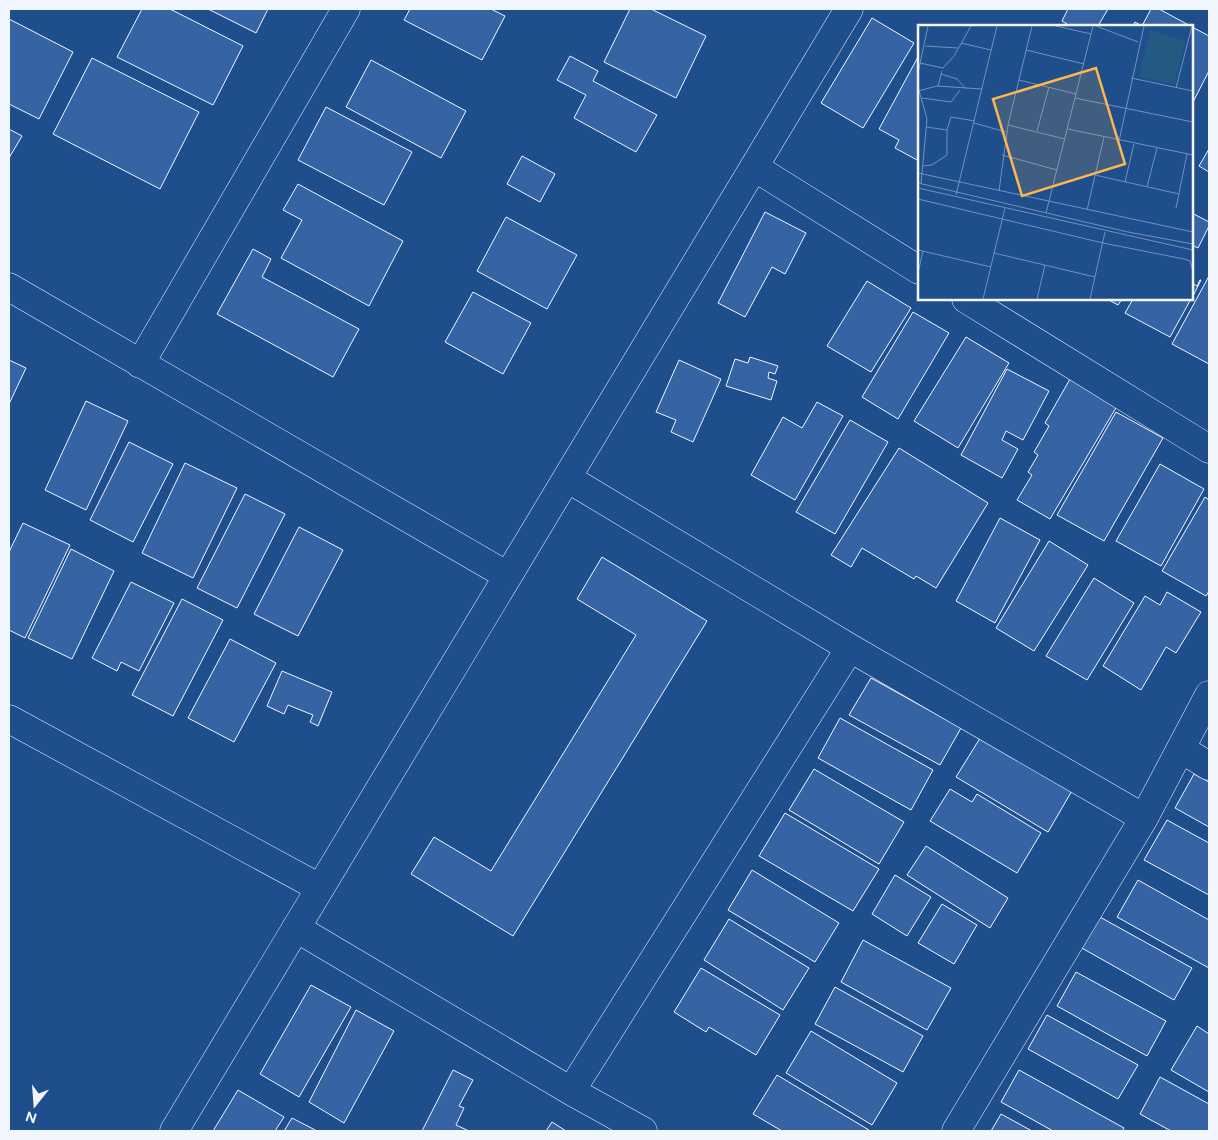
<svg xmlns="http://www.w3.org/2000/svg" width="1218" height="1140" font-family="Figtree,sans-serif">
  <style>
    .building { fill: #3563a3; stroke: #f2f6ff }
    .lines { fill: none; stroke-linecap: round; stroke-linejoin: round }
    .minor-casing { stroke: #f2f6ff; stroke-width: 29 }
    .minor { stroke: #1f4e8c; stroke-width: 28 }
    .inset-road { fill: none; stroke: #7391ba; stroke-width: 1 }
    .view { fill: #ffb74d; fill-opacity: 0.15; stroke: #ffb74d; stroke-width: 2.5 }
    .inset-edge { fill: none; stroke: #f2f6ff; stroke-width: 2.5 }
  </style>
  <rect width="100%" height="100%" fill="#1f4e8c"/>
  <path class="building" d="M 142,9 L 170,9 L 243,46 L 213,105 L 117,57 Z
    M 208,9 L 268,9 L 256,33 Z
    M 410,9 L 491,9 L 505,16 L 482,60 L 404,20 Z
    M 630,9 L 651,9 L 706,36 L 676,98 L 604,62 Z
    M 1068,9 L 1108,9 L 1098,26 L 1070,26 L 1062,21 Z
    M 1151,9 L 1159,9 L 1209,36 L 1209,71 L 1192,104 L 1192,26 L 1133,26 L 1135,22 L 1142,26 Z
    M 872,18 L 914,43 L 863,128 L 821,103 Z
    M 9,19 L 73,52 L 39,119 L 9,104 Z
    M 919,55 L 919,161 L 895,148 L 899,140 L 879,129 Z
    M 570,56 L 598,71 L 593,81 L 657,115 L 636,152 L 574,118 L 586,95 L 557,80 Z
    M 92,58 L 199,112 L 160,189 L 53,134 Z
    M 371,60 L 466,111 L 441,158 L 346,107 Z
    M 326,107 L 412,152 L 384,205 L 298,160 Z
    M 9,129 L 22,136 L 9,158 Z
    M 1209,149 L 1209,172 L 1199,166 Z
    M 522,156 L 555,174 L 540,202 L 507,184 Z
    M 298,184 L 403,241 L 369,306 L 281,258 L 302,220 L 283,210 Z
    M 765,212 L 806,233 L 785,274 L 772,267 L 745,317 L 718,303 Z
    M 1192,213 L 1209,222 L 1209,226 L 1198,248 L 1192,245 Z
    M 506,217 L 577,255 L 547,309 L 477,271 Z
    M 253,249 L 271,259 L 262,277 L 359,329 L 333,377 L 217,314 Z
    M 1209,276 L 1209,364 L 1172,344 Z
    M 1200,280 L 1201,280 L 1192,298 L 1192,283 L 1197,286 Z
    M 867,281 L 911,308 L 871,372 L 827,346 Z
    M 473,292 L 531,323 L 503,374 L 445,342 Z
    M 1107,299 L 1122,299 L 1118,305 Z
    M 1133,299 L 1191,299 L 1170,337 L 1125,313 Z
    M 913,312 L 949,333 L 898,419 L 862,397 Z
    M 966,337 L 1009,363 L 958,448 L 914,421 Z
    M 750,357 L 778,366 L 775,374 L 769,372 L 768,378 L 777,381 L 771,400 L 726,386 L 735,359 L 748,363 Z
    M 9,360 L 26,368 L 9,404 Z
    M 679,360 L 721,379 L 693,442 L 671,432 L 676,420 L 656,412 Z
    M 1007,369 L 1049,391 L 1023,440 L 1006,431 L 1002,440 L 1018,449 L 1002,478 L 961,455 Z
    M 1070,379 L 1117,406 L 1050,519 L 1017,500 L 1032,475 L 1028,472 L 1038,455 L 1034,452 L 1049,426 L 1045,423 Z
    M 86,401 L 128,421 L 86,510 L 45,490 Z
    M 817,402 L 843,416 L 795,500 L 751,475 L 783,417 L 802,428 Z
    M 1116,412 L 1163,438 L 1104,541 L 1057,515 Z
    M 850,420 L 888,442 L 835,534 L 796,512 Z
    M 129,442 L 173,464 L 133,542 L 90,520 Z
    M 899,448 L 988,503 L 936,588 L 916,576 L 914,579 L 862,548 L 851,567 L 831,555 Z
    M 185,463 L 237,488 L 193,578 L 142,553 Z
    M 1160,464 L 1204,489 L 1161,566 L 1116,541 Z
    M 245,494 L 285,514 L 237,608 L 197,588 Z
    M 1205,497 L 1209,500 L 1209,591 L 1206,596 L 1162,571 Z
    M 1000,518 L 1040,540 L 995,623 L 956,601 Z
    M 23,523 L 70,545 L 25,638 L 9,630 L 9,552 Z
    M 299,527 L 343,550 L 298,636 L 254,614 Z
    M 1049,541 L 1088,565 L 1034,651 L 996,628 Z
    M 71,549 L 114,571 L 72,659 L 28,638 Z
    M 602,557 L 707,621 L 513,936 L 411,874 L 434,837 L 491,871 L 636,635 L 577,599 Z
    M 1094,578 L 1134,603 L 1087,680 L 1046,656 Z
    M 131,582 L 174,603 L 139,671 L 121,662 L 117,671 L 92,658 Z
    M 1167,592 L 1201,612 L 1176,653 L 1166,647 L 1141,690 L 1103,666 L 1145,596 L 1160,605 Z
    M 182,599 L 223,620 L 173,716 L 132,695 Z
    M 230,639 L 276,663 L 234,742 L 188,718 Z
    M 282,671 L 332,692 L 318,726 L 310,722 L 313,715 L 288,705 L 284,714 L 267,706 Z
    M 871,678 L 961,728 L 940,765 L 849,715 Z
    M 840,718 L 933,770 L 911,810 L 818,758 Z
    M 982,735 L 1073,789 L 1048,832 L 956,777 Z
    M 814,769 L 904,822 L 879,864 L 789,810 Z
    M 1194,774 L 1209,782 L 1209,827 L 1175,808 Z
    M 950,789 L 972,802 L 977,794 L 1041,833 L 1017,873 L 930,821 Z
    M 785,813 L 879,869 L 853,911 L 759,856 Z
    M 1167,820 L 1209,843 L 1209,895 L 1144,860 Z
    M 926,846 L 1008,898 L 990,928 L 907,875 Z
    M 752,870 L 839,923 L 815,962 L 728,910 Z
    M 895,875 L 931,897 L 907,936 L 872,914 Z
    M 1138,880 L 1209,920 L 1209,968 L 1117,917 Z
    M 942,904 L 977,925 L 954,964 L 918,943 Z
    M 1098,916 L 1192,968 L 1174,1000 L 1080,947 Z
    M 729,919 L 809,968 L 783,1010 L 704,960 Z
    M 863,940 L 951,988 L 927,1030 L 841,982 Z
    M 701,968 L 780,1015 L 756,1055 L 709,1027 L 706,1032 L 674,1012 Z
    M 1076,972 L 1166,1021 L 1147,1056 L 1057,1006 Z
    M 311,985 L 351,1007 L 299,1097 L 260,1074 Z
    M 835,987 L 923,1036 L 903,1072 L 815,1024 Z
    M 356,1010 L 394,1031 L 344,1123 L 309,1102 Z
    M 1047,1015 L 1138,1065 L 1118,1099 L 1028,1049 Z
    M 1197,1026 L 1209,1034 L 1209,1092 L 1171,1070 Z
    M 811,1031 L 897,1083 L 872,1125 L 786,1073 Z
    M 453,1070 L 473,1080 L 459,1106 L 464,1108 L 456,1125 L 469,1131 L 422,1131 Z
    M 1019,1070 L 1124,1128 L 1122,1131 L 1053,1131 L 1001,1102 Z
    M 777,1075 L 869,1130 L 868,1131 L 782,1131 L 753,1114 Z
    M 1160,1077 L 1209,1104 L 1209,1131 L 1171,1131 L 1140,1114 Z
    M 238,1090 L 284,1117 L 275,1131 L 213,1131 Z
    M 1001,1114 L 1032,1131 L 991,1131 Z
    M 292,1118 L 317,1131 L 284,1131 Z
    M 552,1122 L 566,1131 L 546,1131 Z"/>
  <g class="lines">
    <g class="minor-casing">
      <path id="minor" d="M 754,167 L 919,270
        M 9,287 L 508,576
        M 966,299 L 1209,449
        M 140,364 L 346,9
        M 567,478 L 850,648 L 1144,818
        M 9,719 L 320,888
        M 1181,749 L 1209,766
        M 296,928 L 571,1091 L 643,1131
        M 571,1091 L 850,648
        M 174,1131 L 849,9
        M 956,1131 L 1144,818 L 1209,695"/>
    </g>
    <use href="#minor" class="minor"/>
  </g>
  <g transform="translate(918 25)">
    <rect width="275" height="275" fill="#1f4e8c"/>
    <path d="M 232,5 L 267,16 L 256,59 L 221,52 Z" fill="#245a82"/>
    <path class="inset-road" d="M 138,1 L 173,9M 178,1 L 220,17M 43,18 L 73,25M 7,21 L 40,23M 108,25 L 166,39M 2,38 L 25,43 L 36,31 L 53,1M 0,48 L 10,1M 23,49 L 39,54 L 48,64M 213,53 L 275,66M 101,55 L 158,69M 20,61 L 24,46M 0,62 L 9,94 L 3,159M 258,63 L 274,1M 0,66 L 19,61 L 64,64M 4,73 L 33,77 L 42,65M 157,73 L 275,97M 56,98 L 88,107M 90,100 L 147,114M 8,102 L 29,105 L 33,92 L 57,96M 150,104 L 275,130M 119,106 L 131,62M 201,116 L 226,1M 84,130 L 139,145M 5,141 L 14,140 L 29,130 L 29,105M 0,148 L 275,207M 177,150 L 261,169M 207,157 L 216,119M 0,158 L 210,207 L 275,219M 229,162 L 239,123M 0,163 L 275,225M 81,166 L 90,100 L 114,1M 38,170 L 79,1M 0,174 L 185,218 L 266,234 L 272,236 L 275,247M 258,183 L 269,129M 169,185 L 186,112M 128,188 L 175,1M 0,225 L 73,242M 76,228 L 177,252M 0,248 L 5,226M 65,274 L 87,183M 119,274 L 127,240M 172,274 L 187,207"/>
    <path class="view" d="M 178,43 L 207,139 L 104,171 L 75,74 Z"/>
    <rect width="275" height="275" class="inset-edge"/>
  </g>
  <rect width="1218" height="1140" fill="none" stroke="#f2f6ff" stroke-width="20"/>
  <g transform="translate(35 1105) rotate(197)" stroke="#1f4e8c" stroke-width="4" paint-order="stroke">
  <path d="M0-4L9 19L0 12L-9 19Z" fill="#f2f6ff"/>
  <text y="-8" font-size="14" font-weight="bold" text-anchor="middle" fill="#f2f6ff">N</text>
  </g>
</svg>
